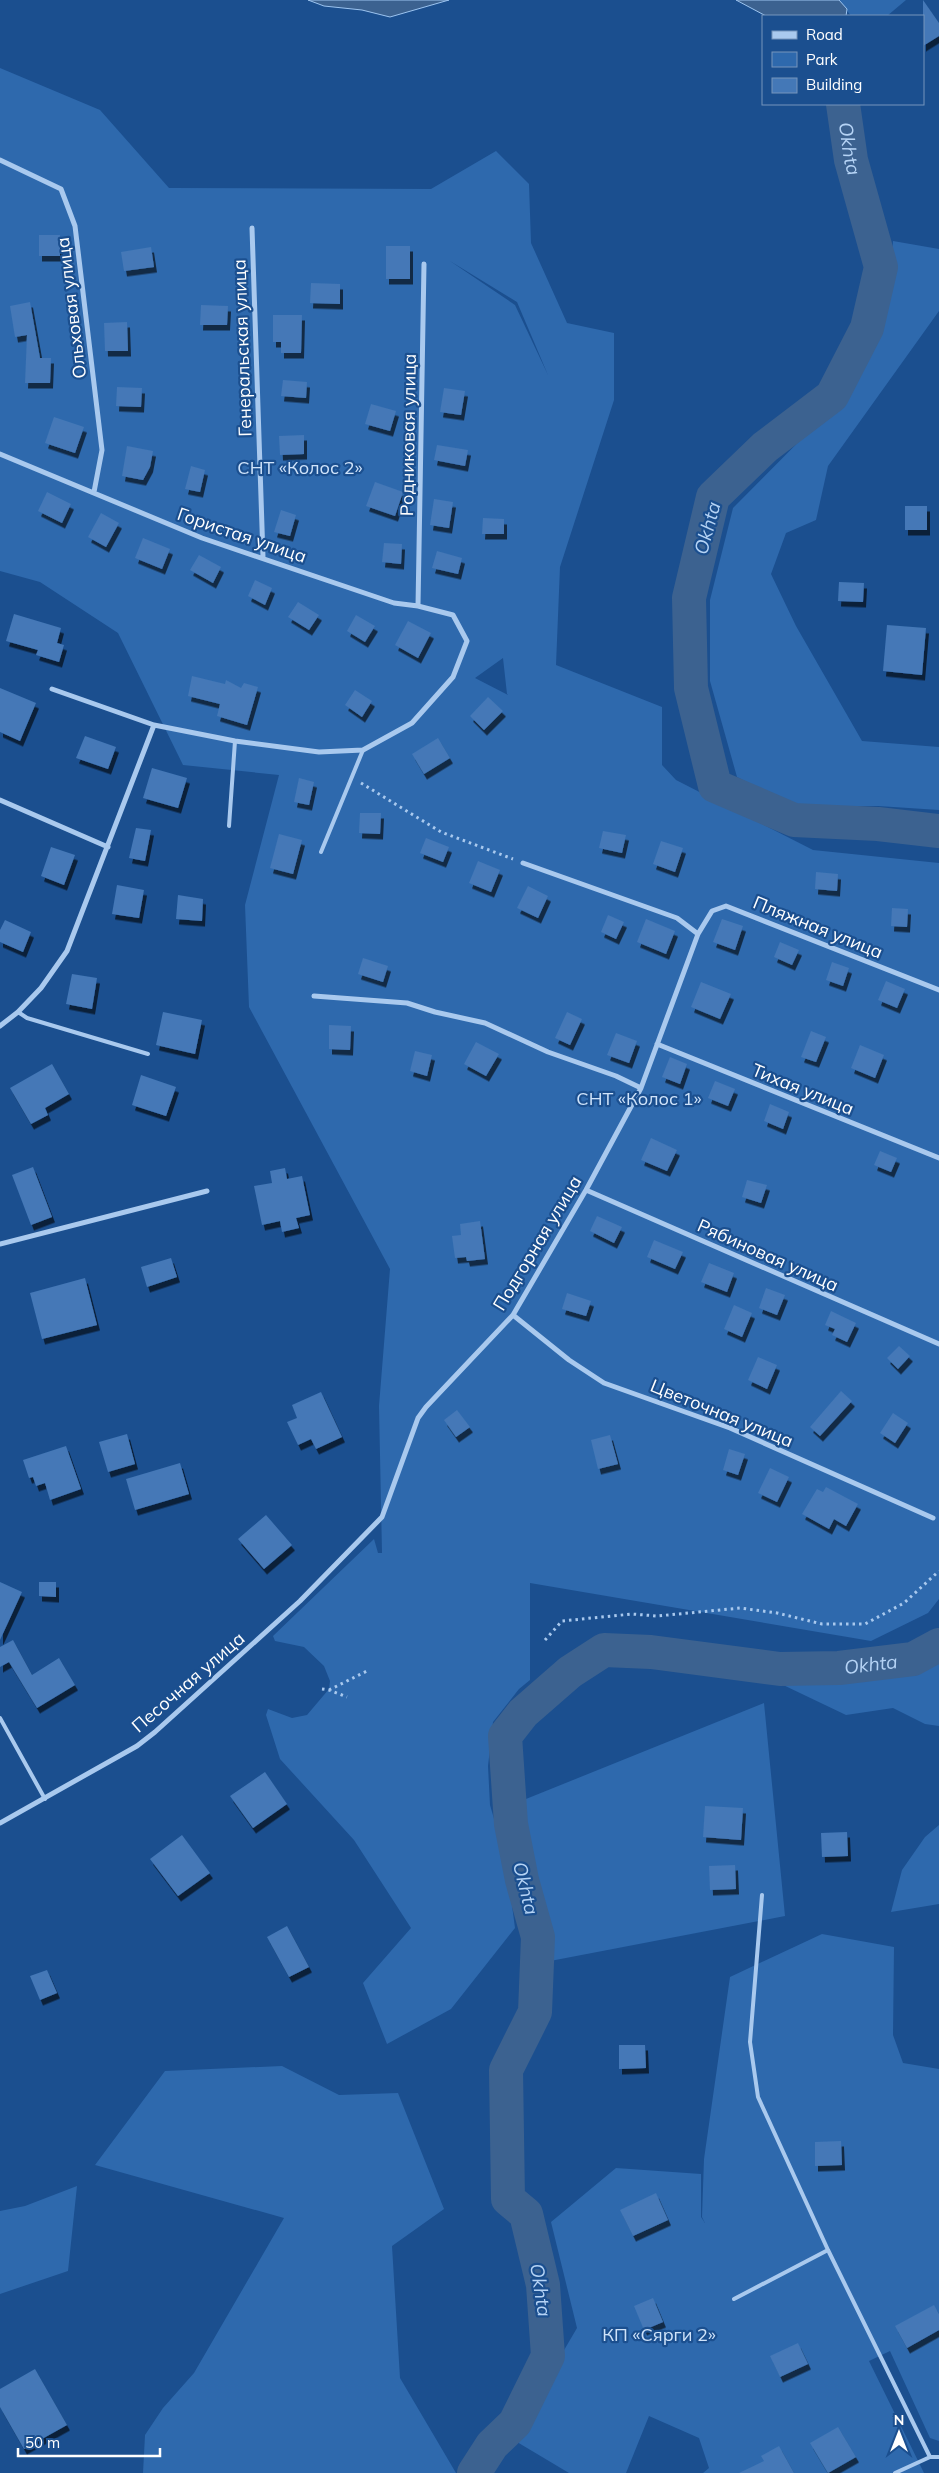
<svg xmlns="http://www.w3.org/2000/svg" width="939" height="2473" font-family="Mulish,sans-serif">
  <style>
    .green { fill: #2e69ad; fill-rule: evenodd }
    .water { fill: #3c6290; stroke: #9cc4f0 }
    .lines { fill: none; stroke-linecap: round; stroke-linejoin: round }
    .river { stroke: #3c6290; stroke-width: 34 }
    .building { fill: #4478b7; filter: url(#shadow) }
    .path { stroke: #a9c9ee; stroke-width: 3; stroke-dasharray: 2.5 4; stroke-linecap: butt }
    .service { stroke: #a9c9ee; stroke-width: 4 }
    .minor { stroke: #a9c9ee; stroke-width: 5 }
    .labels { text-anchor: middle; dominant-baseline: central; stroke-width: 4.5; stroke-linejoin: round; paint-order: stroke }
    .street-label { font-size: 18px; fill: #fff; stroke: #1b4f8f }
    .park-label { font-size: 18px; fill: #cfe3fa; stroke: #1b4f8f }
    .water-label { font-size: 19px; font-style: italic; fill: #b5d3f5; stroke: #1b4f8f }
  </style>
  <defs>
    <filter id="shadow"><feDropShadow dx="3" dy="5.5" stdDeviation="0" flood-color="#0009"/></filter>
  </defs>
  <rect width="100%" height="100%" fill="#1b4f8f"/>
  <path class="green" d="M 839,0 L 906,0 L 887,16 L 851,16 Z
    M 0,68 L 100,110 L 169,188 L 431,189 L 496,151 L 529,184 L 531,243 L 567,323 L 614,333 L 614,400 L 560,567 L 556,665 L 662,707 L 662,765 L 676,780 L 813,850 L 939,863 L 939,1599 L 928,1613 L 871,1641 L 530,1583 L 530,1680 L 519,1689 L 493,1722 L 488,1766 L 490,1805 L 506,1860 L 515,1928 L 451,2009 L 387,2044 L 363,1983 L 411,1928 L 354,1840 L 280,1759 L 266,1715 L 268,1709 L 292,1718 L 307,1715 L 329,1689 L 330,1681 L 324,1666 L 304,1647 L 275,1641 L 273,1636 L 374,1539 L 378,1553 L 382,1553 L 379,1406 L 390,1269 L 249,1007 L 245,905 L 279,775 L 183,765 L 118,633 L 40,582 L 0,571 ZM 450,261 L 517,302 L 548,375 L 515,305 ZM 503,658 L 507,694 L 508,695 L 475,678 Z
    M 893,241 L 939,249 L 939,311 L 828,466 L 816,520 L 786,533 L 771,574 L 796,626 L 862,741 L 939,747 L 939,810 L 878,806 L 794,806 L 737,777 L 710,681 L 710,600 L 733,508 L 840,400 L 874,340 L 891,272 Z
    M 939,1661 L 939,1726 L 925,1724 L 893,1708 L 846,1715 L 779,1683 L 836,1682 L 918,1675 Z
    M 764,1703 L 785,1916 L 545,1962 L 521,1801 Z
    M 939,1825 L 939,1904 L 891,1912 L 902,1870 L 925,1837 Z
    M 822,1934 L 894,1947 L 893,2035 L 903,2063 L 939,2069 L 939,2441 L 930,2438 L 890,2351 L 869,2361 L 924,2473 L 703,2473 L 709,2468 L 699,2438 L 649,2416 L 626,2473 L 569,2473 L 512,2439 L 577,2328 L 551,2222 L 616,2168 L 701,2174 L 701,2217 L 705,2223 L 702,2217 L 704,2159 L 730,1977 Z
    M 282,2066 L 339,2095 L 398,2093 L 444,2209 L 392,2246 L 400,2378 L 456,2473 L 143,2473 L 145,2435 L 163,2408 L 194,2373 L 284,2218 L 95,2165 L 165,2071 Z
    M 77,2186 L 68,2271 L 0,2294 L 0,2211 L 25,2206 Z"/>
  <path class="water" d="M 308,0 L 449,0 L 390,17 L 362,10 L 324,6 Z
    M 736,0 L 839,0 L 847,9 L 846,16 L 766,16 Z"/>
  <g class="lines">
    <g class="river">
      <path id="s1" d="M 843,104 L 851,160 L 881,267 L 867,328 L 832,396 L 765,447 L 713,497 L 689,598 L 691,688 L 715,786 L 794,820 L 878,824 L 939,831"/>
      <path id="s2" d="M 474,2473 L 492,2445 L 515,2423 L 548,2356 L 543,2285 L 526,2214 L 508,2199 L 506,2070 L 535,2012 L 538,1937 L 522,1880 L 511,1824 L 505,1736 L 523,1713 L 570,1672 L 604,1650 L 651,1652 L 780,1669 L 839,1668 L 913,1659 L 939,1645"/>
    </g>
  </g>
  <path class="building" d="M 923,0 L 939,23 L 939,36 L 923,46 Z
    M 39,235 L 60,235 L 60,256 L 39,256 Z
    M 386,246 L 410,246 L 410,279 L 386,279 Z
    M 151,247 L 154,267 L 124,271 L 121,252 Z
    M 311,283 L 340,284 L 340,304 L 310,303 Z
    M 30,302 L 40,358 L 51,358 L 50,383 L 25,383 L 27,335 L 15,337 L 10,306 Z
    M 201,305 L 228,306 L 227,325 L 200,325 Z
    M 273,315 L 302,315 L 301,353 L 281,353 L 281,342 L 273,342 Z
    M 127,322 L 128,351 L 105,351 L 104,323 Z
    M 283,380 L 307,382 L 306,398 L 281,396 Z
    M 117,387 L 142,388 L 141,407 L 116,406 Z
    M 444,388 L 465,391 L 461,415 L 440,412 Z
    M 371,404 L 396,411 L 390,431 L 365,424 Z
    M 54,417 L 84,427 L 75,453 L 45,443 Z
    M 304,435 L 304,454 L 280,455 L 279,436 Z
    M 437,445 L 468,450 L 465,466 L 434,460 Z
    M 127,446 L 153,451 L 150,467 L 143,480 L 122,476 Z
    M 191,466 L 205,470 L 200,492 L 185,489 Z
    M 375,482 L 403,492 L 395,516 L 366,506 Z
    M 47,492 L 71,504 L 62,523 L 38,511 Z
    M 434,499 L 453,502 L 449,528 L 430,525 Z
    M 905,506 L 927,506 L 927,530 L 905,530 Z
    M 281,510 L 296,515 L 290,536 L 274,532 Z
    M 101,513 L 119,523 L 106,547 L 88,537 Z
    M 483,518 L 504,519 L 504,534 L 482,534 Z
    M 143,538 L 170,549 L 162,569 L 135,558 Z
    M 384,543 L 402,544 L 401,564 L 382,562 Z
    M 437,551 L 462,558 L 458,574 L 432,568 Z
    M 199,555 L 221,567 L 213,583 L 190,570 Z
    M 255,580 L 272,588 L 265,605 L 248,596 Z
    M 839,582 L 864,583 L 863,602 L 838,601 Z
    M 298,602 L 319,615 L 309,630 L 288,617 Z
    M 14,614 L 61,628 L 57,643 L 64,645 L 59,662 L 36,655 L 38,650 L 6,641 Z
    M 356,615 L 375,626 L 365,642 L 347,631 Z
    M 408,621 L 431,633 L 418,658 L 395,645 Z
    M 887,625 L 926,628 L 922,675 L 883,671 Z
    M 192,676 L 225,684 L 226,680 L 241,688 L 244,683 L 258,687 L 247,725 L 217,716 L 220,704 L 188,696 Z
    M 0,688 L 36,703 L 20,741 L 0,732 Z
    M 355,690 L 372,701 L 362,717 L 345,705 Z
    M 488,697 L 503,711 L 484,730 L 470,716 Z
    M 85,736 L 116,747 L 108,769 L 76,758 Z
    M 438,738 L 450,758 L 424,774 L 412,754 Z
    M 152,768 L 187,778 L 178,808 L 143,798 Z
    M 299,778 L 314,782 L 309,805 L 294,802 Z
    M 360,813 L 381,813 L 380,834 L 359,833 Z
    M 136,828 L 151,830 L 145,861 L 129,858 Z
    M 603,831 L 626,835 L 622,853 L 599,848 Z
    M 279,834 L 302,840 L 293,874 L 270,868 Z
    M 426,838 L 449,847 L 443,862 L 420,853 Z
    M 661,841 L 683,848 L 675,872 L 653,864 Z
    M 51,847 L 75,855 L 64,885 L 41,876 Z
    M 478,861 L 500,870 L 491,892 L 469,883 Z
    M 816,872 L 838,874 L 837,891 L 815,889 Z
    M 117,885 L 144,890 L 139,918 L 112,914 Z
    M 528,886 L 548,896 L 538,918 L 517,908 Z
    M 178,895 L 203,899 L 202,921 L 176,919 Z
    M 892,908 L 908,909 L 907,927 L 891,926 Z
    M 608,915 L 624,922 L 616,939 L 601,932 Z
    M 646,919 L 675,931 L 666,954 L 637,942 Z
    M 722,919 L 743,926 L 735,950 L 713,942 Z
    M 5,920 L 31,932 L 23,952 L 0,942 L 0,930 Z
    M 780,942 L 799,950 L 792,965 L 774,957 Z
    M 363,958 L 388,966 L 383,982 L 358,974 Z
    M 832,962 L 849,968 L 843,986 L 826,980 Z
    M 72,974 L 97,978 L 92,1009 L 66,1004 Z
    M 886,981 L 905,989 L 897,1008 L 878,1000 Z
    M 701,982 L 731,994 L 720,1019 L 691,1007 Z
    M 163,1012 L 202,1020 L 195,1054 L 156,1045 Z
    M 567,1012 L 582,1019 L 570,1045 L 555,1038 Z
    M 329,1025 L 351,1026 L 350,1050 L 329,1049 Z
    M 811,1031 L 826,1037 L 816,1062 L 801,1057 Z
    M 616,1033 L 637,1041 L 629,1063 L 607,1055 Z
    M 476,1042 L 499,1054 L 486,1076 L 464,1064 Z
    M 860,1045 L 884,1055 L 875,1078 L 851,1068 Z
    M 415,1051 L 432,1055 L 427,1076 L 410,1071 Z
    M 670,1057 L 687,1064 L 680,1084 L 662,1077 Z
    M 52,1064 L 69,1094 L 45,1108 L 48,1115 L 31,1124 L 10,1088 Z
    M 141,1075 L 176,1087 L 166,1116 L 132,1105 Z
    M 715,1081 L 735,1089 L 728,1106 L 708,1098 Z
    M 770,1104 L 789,1112 L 783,1129 L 764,1121 Z
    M 651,1138 L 677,1150 L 667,1171 L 641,1160 Z
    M 880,1151 L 897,1158 L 891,1172 L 874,1165 Z
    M 33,1167 L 52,1217 L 31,1225 L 12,1175 Z
    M 285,1168 L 287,1179 L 302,1176 L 310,1215 L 296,1218 L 299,1228 L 282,1232 L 280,1221 L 262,1225 L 254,1186 L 272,1183 L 270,1171 Z
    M 747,1180 L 767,1185 L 761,1203 L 742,1197 Z
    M 597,1216 L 622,1227 L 614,1243 L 590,1231 Z
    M 480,1221 L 485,1259 L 467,1261 L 466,1257 L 455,1258 L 452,1236 L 461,1235 L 460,1224 Z
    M 654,1240 L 683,1252 L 675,1269 L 647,1257 Z
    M 171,1258 L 177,1277 L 147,1287 L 141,1267 Z
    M 709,1263 L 734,1273 L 727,1292 L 701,1282 Z
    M 85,1278 L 97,1325 L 42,1339 L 30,1293 Z
    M 766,1288 L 785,1295 L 777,1315 L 759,1308 Z
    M 567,1293 L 591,1301 L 586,1316 L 562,1309 Z
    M 734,1305 L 752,1313 L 742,1337 L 724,1329 Z
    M 831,1311 L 856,1323 L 847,1342 L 832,1335 L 835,1329 L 825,1325 Z
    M 899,1346 L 910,1356 L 898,1369 L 887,1358 Z
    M 758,1357 L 777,1365 L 767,1389 L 748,1380 Z
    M 841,1391 L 852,1401 L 820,1436 L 810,1427 Z
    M 321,1392 L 342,1437 L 316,1449 L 311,1439 L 298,1445 L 287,1422 L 297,1418 L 292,1405 Z
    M 457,1410 L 470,1427 L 456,1437 L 444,1420 Z
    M 893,1413 L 908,1423 L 895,1443 L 880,1433 Z
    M 127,1434 L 135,1464 L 108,1472 L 99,1442 Z
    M 610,1435 L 618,1464 L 598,1469 L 591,1440 Z
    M 66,1446 L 81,1489 L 50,1500 L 45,1483 L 36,1486 L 33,1477 L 29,1478 L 23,1460 Z
    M 729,1449 L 745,1454 L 738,1475 L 723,1470 Z
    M 180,1463 L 189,1494 L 135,1510 L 126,1479 Z
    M 770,1468 L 789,1477 L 777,1502 L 758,1493 Z
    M 826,1487 L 858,1504 L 846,1526 L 834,1519 L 829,1529 L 802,1514 L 817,1489 L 823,1492 Z
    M 266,1515 L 292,1545 L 264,1569 L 238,1539 Z
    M 0,1582 L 22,1592 L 0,1640 Z
    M 39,1582 L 56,1582 L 56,1597 L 39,1596 Z
    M 13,1640 L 32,1675 L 59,1658 L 75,1685 L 37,1708 L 9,1662 L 0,1667 L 0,1647 Z
    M 265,1772 L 287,1804 L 253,1828 L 230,1796 Z
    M 705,1806 L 743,1808 L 741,1840 L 703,1837 Z
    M 847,1832 L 848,1856 L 822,1857 L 821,1833 Z
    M 182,1835 L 210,1873 L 178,1896 L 150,1859 Z
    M 735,1865 L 736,1889 L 710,1890 L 709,1866 Z
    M 287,1926 L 309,1967 L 289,1977 L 267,1937 Z
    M 47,1970 L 57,1993 L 40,2000 L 30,1976 Z
    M 619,2045 L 645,2045 L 646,2068 L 619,2069 Z
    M 841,2141 L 842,2165 L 815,2166 L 815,2142 Z
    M 656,2193 L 668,2220 L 633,2236 L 620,2210 Z
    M 653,2298 L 663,2322 L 644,2330 L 634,2306 Z
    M 934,2305 L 939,2314 L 939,2330 L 907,2348 L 895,2326 Z
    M 798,2343 L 808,2364 L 780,2377 L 770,2356 Z
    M 35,2369 L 67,2425 L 24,2449 L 0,2407 L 0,2389 Z
    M 838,2427 L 856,2457 L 828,2473 L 810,2443 Z
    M 779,2446 L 794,2473 L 739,2473 L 764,2461 L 761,2456 Z"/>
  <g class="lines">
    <path class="path" d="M 361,783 L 441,832 L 513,859
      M 545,1640 L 562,1621 L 632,1614 L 657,1616 L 740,1608 L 777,1613 L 822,1624 L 865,1624 L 904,1603 L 939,1571
      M 322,1689 L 329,1690 L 347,1697
      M 329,1690 L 367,1671"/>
    <path class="service" d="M 229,826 L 235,741
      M 321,852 L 363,750
      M 18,1012 L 27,1018 L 148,1054
      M 0,1718 L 45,1799
      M 762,1895 L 750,2042 L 758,2097 L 828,2250 L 930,2457
      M 734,2299 L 828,2250
      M 895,2473 L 930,2457 L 939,2457"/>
    <path class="minor" d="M 0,160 L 61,189 L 75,226 L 102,450 L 94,492
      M 252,228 L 263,557
      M 0,454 L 202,538 L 394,603 L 418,606 L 453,615 L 467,641 L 453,677 L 412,723 L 363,750 L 319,752 L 235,741 L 154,725 L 67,951 L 41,988 L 18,1012 L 0,1026
      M 418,606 L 424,264
      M 52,689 L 154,725
      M 0,800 L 108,847
      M 523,863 L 677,918 L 698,934
      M 314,996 L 407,1003 L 435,1012 L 485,1023 L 548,1052 L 616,1076 L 641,1088
      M 657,1044 L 939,1158
      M 586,1190 L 939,1344
      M 0,1244 L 207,1191
      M 513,1315 L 569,1360 L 604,1383 L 730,1428 L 933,1518
      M 0,1823 L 137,1746 L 155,1732 L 300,1601 L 382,1517 L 418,1418 L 426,1407 L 513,1315 L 586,1190 L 641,1088 L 698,934 L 712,911 L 726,906 L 939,990"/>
  </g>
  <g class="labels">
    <g class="street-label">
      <text transform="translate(71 308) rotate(-97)">Ольховая улица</text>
      <text transform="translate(242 348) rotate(-92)">Генеральская улица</text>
      <text transform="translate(408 435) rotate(-89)">Родниковая улица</text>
      <text transform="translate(242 535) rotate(19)">Гористая улица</text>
      <text transform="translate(818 927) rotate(22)">Пляжная улица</text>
      <text transform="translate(803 1089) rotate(22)">Тихая улица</text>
      <text transform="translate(537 1243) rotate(-59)">Подгорная улица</text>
      <text transform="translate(768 1255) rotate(24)">Рябиновая улица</text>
      <text transform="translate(722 1413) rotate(22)">Цветочная улица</text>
      <text transform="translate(188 1682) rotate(-41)">Песочная улица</text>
    </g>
    <g class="park-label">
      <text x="300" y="467">СНТ «Колос 2»</text>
      <text x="639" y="1098">СНТ «Колос 1»</text>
      <text x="659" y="2334">КП «Сярги 2»</text>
    </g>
    <g class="water-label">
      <text stroke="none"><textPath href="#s1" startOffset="45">Okhta</textPath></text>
      <text transform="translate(707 528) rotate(-75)">Okhta</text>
      <text stroke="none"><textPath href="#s2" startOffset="1181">Okhta</textPath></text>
      <text transform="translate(526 1888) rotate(76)">Okhta</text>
      <text transform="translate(541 2290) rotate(81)">Okhta</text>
    </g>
  </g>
  <rect x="762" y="15" width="162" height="90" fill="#1b4f8f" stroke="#7695bc"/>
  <rect x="772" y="31" width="25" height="8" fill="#a9c9ee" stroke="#7695bc"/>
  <text x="806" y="40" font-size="15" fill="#ffffff">Road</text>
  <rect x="772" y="52" width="25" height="15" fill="#2e69ad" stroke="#7695bc"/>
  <text x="806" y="65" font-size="15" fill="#ffffff">Park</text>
  <rect x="772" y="78" width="25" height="15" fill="#4478b7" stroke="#7695bc"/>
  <text x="806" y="90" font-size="15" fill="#ffffff">Building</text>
  <g transform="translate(899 2433)" stroke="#1b4f8f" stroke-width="4" paint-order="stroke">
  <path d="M0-4L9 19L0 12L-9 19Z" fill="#ffffff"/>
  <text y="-8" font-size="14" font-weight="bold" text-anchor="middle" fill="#ffffff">N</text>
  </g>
  <path d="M18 2448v8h142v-8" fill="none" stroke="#ffffff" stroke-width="2.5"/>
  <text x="25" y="2448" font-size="15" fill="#ffffff" stroke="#1b4f8f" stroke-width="4" paint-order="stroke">50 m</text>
</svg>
